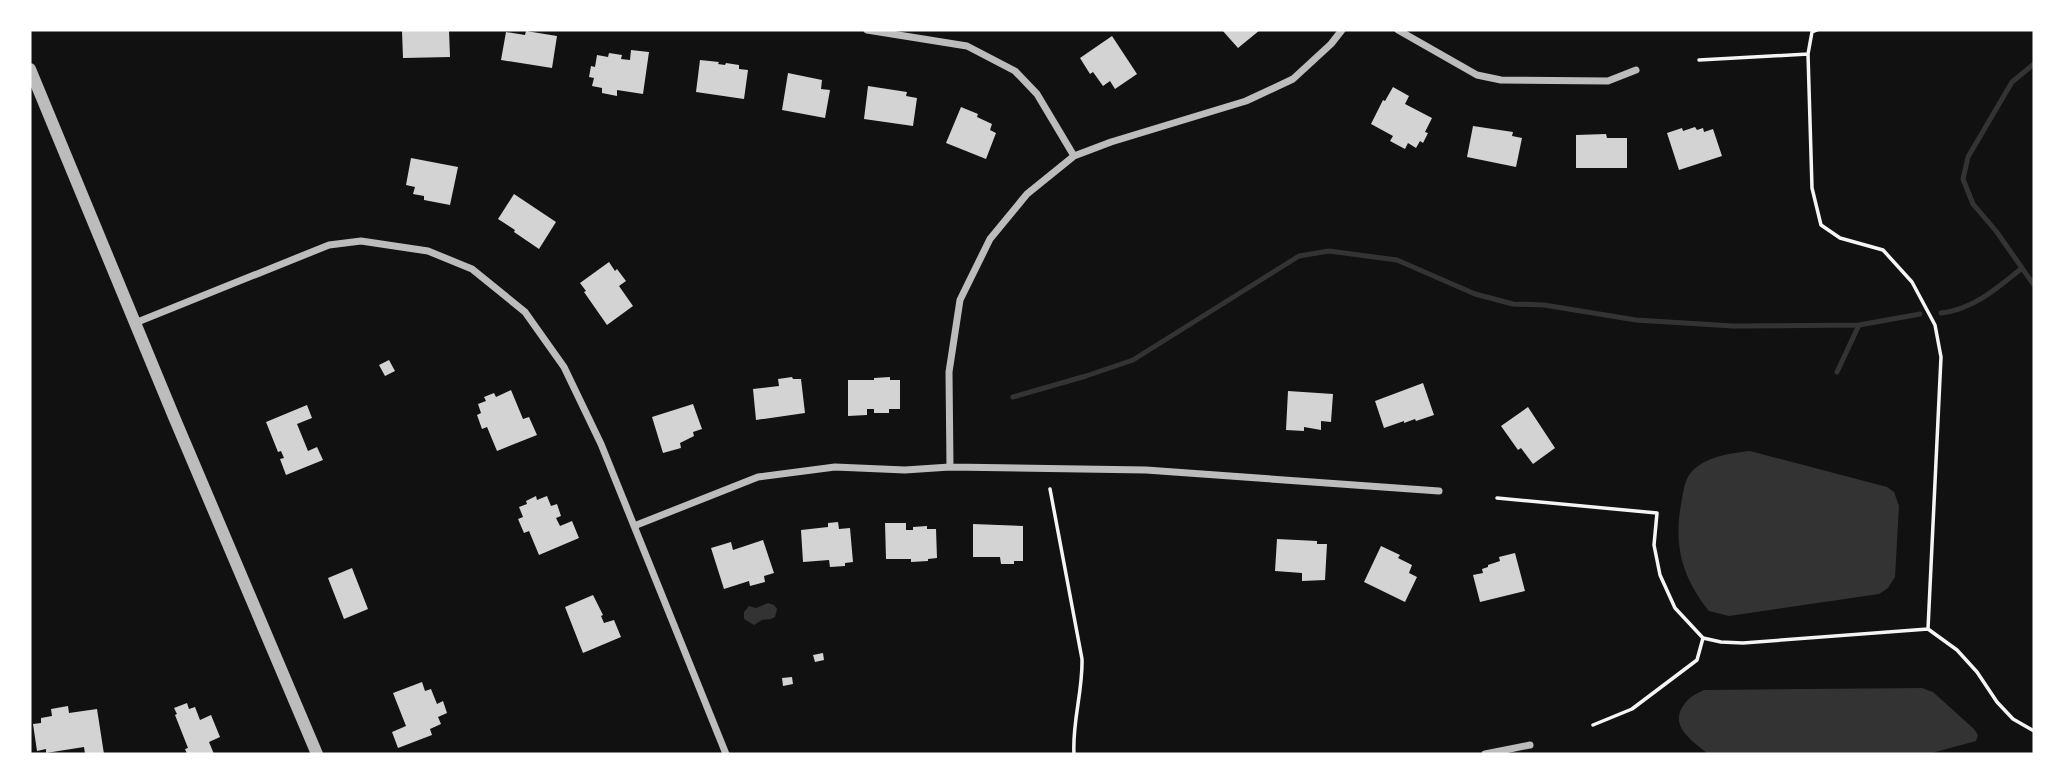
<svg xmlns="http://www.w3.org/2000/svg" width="2064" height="784" font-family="Inter,sans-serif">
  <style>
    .water { fill: #333 }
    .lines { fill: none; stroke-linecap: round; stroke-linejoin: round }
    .stream { stroke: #333; stroke-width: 5 }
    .building { fill: #d3d3d3 }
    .path { stroke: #f5f5f5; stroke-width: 3.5 }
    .minor { stroke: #bcbcbc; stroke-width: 7 }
    .tertiary { stroke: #bcbcbc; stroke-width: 12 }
  </style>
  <rect width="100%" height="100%" fill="#111"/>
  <path class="water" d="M 1750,451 L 1887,487 L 1894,492 L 1899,506 L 1895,577 L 1888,588 L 1879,594 L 1729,616 L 1709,611 C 1681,576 1673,543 1682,499 C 1684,486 1686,474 1698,466 C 1714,455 1732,453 1750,451 Z
    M 768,603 L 774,605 L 777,609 L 775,617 L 771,619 L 762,620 L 754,625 L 744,619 L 744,612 L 749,606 L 756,608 Z
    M 1922,688 L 1933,692 L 1974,729 L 1978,735 L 1976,741 L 1928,754 L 1708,754 C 1694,742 1669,727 1683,706 C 1689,697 1695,694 1704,690 Z"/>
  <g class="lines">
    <path class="stream" d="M 2034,64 L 2012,82 L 1968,157 L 1963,179 L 1973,204 L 1996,231 L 2034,285
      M 1941,313 C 1974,309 1997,288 2022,268
      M 1837,372 L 1859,325
      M 1013,397 L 1086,376 L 1133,360 L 1299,256 L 1329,251 L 1397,260 L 1475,294 L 1513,304 L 1544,305 L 1636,320 L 1733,326 L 1859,325 L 1920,314"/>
  </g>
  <path class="building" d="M 412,30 L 449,30 L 450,57 L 403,58 L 402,31 Z
    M 1222,30 L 1260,30 L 1238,48 Z
    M 526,31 L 557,36 L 552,68 L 501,60 L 506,32 L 525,35 Z
    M 1112,36 L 1137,74 L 1115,89 L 1110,81 L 1103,86 L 1093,72 L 1090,74 L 1080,58 Z
    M 631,50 L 649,52 L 643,94 L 617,90 L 617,96 L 602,93 L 602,88 L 592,86 L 594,78 L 589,77 L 591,66 L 595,67 L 597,55 L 608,57 L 609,53 L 622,55 L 621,59 L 630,60 Z
    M 700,60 L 719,62 L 718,64 L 725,65 L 726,63 L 739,65 L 739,69 L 748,70 L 744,99 L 696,92 Z
    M 788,73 L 822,80 L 821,89 L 830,90 L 825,118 L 782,110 Z
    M 868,86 L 907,92 L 906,96 L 917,98 L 913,126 L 864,119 Z
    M 1393,87 L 1409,96 L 1405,104 L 1432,118 L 1425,132 L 1428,133 L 1423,143 L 1420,141 L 1416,148 L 1408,143 L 1405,149 L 1390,141 L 1393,136 L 1371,124 L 1383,100 L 1385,101 Z
    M 961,107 L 978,114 L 977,117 L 992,124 L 990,130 L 996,133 L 986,159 L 946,143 Z
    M 1473,126 L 1513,132 L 1512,136 L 1522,138 L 1516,167 L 1467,157 Z
    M 1695,127 L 1697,130 L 1703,128 L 1704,132 L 1713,129 L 1722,156 L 1679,170 L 1667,133 L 1682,128 L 1683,131 Z
    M 1606,134 L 1607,138 L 1627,138 L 1627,168 L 1576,168 L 1576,135 Z
    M 411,158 L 458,167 L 450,205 L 424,200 L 424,196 L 413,194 L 415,187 L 406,185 Z
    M 514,194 L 556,222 L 539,249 L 514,232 L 515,230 L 498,219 Z
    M 609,262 L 615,271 L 617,269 L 626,281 L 619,286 L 633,306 L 607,325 L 584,292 L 586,291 L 580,283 Z
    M 389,360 L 395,371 L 385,376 L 379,365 Z
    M 792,377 L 793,379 L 801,379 L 805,413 L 756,420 L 753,389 L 779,386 L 778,379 Z
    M 890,377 L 890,380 L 900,380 L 900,409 L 889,409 L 889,413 L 874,413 L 874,409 L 867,409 L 867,415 L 848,416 L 848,380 L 874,380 L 874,378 Z
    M 1423,383 L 1434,415 L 1416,421 L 1415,419 L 1404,423 L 1404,421 L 1384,428 L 1375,401 Z
    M 511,390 L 523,419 L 529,417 L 537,435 L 497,451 L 487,427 L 482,429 L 477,415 L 481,413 L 478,404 L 486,401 L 484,397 L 494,393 L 496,397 Z
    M 1288,391 L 1333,394 L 1331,422 L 1321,421 L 1321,430 L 1304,427 L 1304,431 L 1286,430 Z
    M 693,404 L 702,429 L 693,432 L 694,436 L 680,443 L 681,448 L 663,453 L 652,417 Z
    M 307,405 L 312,418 L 297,424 L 308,451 L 317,447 L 323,460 L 286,475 L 280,459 L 284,458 L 281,451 L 278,452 L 266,422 Z
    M 1528,407 L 1555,448 L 1533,464 L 1521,448 L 1518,450 L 1501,426 Z
    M 536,496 L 537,500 L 547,496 L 551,506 L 557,504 L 561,516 L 556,518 L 560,526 L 572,521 L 579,538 L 539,555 L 529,531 L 524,533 L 518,519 L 523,517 L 519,507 L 527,504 L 526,501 Z
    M 838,522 L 839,529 L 850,528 L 853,562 L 845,563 L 845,566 L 830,567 L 829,560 L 803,562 L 801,530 L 828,527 L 828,523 Z
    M 885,523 L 906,523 L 906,530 L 913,530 L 913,527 L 927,526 L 927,529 L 936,529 L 937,558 L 928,559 L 928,561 L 911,562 L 911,559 L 886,559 Z
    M 973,524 L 1023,526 L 1023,561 L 1014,561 L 1014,564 L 1001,564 L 1000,557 L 973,557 Z
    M 1277,539 L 1317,541 L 1317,544 L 1327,544 L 1325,580 L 1302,581 L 1302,573 L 1275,571 Z
    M 763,540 L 774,573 L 764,576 L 765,582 L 750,586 L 749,581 L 724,589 L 711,548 L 731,542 L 733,550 Z
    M 1381,546 L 1400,555 L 1398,558 L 1412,565 L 1409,573 L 1417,577 L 1405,602 L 1364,582 Z
    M 1515,553 L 1525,591 L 1480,602 L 1473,575 L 1483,573 L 1482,569 L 1488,567 L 1488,565 L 1500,561 L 1499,557 Z
    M 352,568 L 368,609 L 344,619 L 328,578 Z
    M 593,595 L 603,615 L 601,616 L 604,623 L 614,620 L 621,637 L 583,653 L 565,607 Z
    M 823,653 L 824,660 L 815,662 L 813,655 Z
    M 792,677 L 793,684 L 783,686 L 782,678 Z
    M 422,682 L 425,691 L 431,689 L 437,704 L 443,701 L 447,713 L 438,717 L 441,724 L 430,729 L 432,735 L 398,748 L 392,732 L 406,726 L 393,693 Z
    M 187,703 L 189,709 L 195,707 L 200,720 L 211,715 L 220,737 L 209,742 L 214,754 L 187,754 L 185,749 L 188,748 L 175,715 L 177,714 L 174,708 Z
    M 68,706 L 69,713 L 97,709 L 104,754 L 85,754 L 84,747 L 46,753 L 46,749 L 37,751 L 33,724 L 41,723 L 41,718 L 52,716 L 51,709 Z"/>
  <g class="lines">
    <path class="path" d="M 1817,30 L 1812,32 L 1808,54 L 1812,188 L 1821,225 L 1840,238 L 1883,250 L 1912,282 L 1935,325 L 1941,357 L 1928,629
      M 1699,60 L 1808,54
      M 1050,489 L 1082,659 C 1083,691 1072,722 1074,754
      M 1497,498 L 1657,513 L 1654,545 L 1660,575 L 1675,608 L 1703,638 L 1721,642 L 1743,643 L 1928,629 L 1957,650 L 1977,672 L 1997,702 L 2013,719 L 2034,731
      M 1593,725 L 1632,709 L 1697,660 L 1703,638"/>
    <path class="minor" d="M 867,30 L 967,46 L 1015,71 L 1037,94 L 1074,156
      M 1398,30 L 1477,75 L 1501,80 L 1608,81 L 1636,70
      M 135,323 L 329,245 L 361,241 L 428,251 L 472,269 L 525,312 L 564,367 L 601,444 L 726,754
      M 950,467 L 949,372 L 960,300 L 990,239 L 1027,194 L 1074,156 L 1111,142 L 1246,101 L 1293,79 L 1331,44 L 1342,30
      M 634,526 L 758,477 L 835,467 L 905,470 L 950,467 L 1146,470 L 1439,491
      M 1485,754 L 1530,745"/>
    <path class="tertiary" d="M 30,69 L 174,417 L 317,754"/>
  </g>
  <rect width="2064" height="784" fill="none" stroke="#ffffff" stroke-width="63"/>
</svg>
